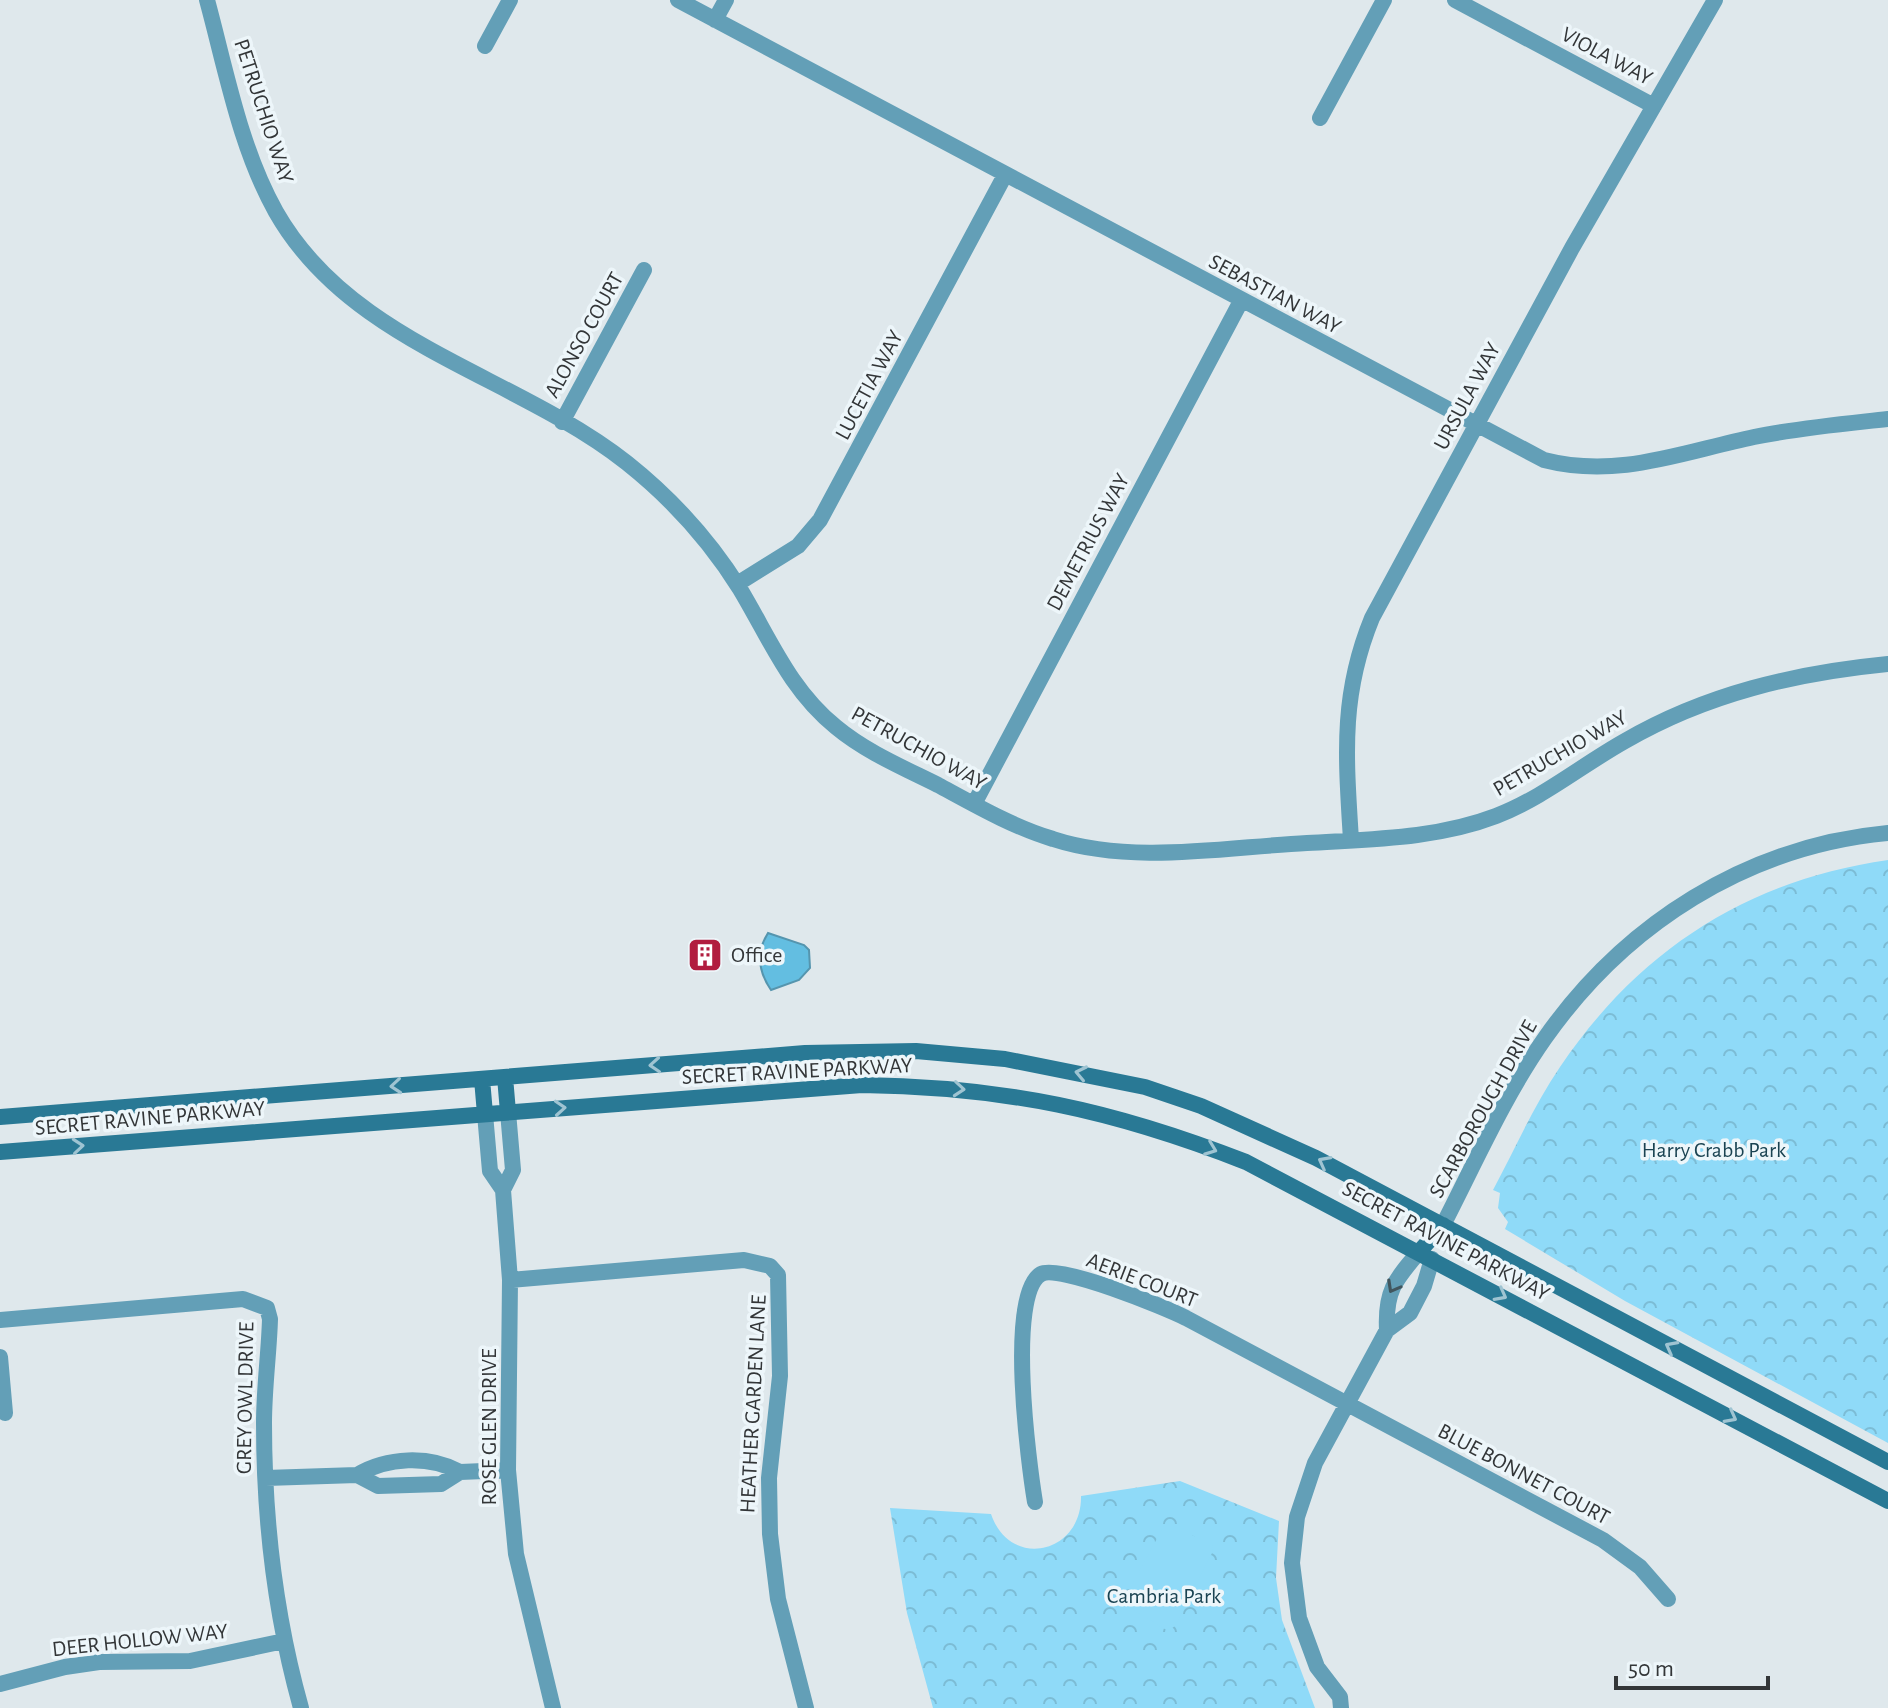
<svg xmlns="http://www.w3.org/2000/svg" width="1888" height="1708" font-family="'Alegreya Sans',sans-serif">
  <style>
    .park { fill: url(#park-crowns) }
    .pitch { fill: #8fdaf8 }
    .water { fill: #63bee1; stroke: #5595ae; stroke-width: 2 }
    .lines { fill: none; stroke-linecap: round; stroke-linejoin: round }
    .minor { stroke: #639fb7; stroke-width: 16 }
    .tertiary { stroke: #639fb7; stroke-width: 16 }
    .secondary { stroke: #297995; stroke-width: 16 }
    .oneway { stroke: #9fc4d2 }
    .oneway2 { stroke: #41565e }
    .labels { text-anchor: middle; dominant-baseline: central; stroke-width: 7; stroke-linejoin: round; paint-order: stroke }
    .street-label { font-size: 22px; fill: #333638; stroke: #edf6fa }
    .poi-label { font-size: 22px; fill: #333638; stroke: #edf6fa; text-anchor: start }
    .park-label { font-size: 22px; fill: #1a4352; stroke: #edf6fa }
  </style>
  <defs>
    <pattern id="park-crowns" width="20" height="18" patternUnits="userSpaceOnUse" patternTransform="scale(2)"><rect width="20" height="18" fill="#8fdaf8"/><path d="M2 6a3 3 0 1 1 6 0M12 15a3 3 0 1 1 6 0" fill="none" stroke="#7cbcd5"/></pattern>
  </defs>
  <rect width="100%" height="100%" fill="#dfe8ec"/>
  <path class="park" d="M 1888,860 L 1888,1443 L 1625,1301 L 1505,1229 L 1508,1222 L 1498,1208 L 1500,1193 L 1493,1190 C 1515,1149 1534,1105 1560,1067 C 1639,950 1748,880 1888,860 Z
    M 1180,1481 L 1279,1521 L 1276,1578 L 1282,1620 L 1315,1708 L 933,1708 L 907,1613 L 890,1508 L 991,1514 C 1010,1570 1082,1554 1081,1496 Z"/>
  <path class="pitch" d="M 1166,1522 L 1212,1545 L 1213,1551 L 1175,1626 L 1168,1631 L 1122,1603 Z"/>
  <path class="water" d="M 768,933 L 804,945 L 809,950 L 810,968 L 799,980 L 771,990 C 758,971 756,952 768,933 Z"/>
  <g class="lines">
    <path class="minor" d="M 207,0 C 226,70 240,148 276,212 C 351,344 514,374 627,463 C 671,498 710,541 740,589 C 770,639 790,690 836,727 C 866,752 904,768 938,785 C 975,805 1013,827 1053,839 C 1133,865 1226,847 1307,843 C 1371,839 1436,839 1496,816 C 1543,798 1582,765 1625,741 C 1706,694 1795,673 1888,664
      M 678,0 L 1544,460 C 1618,479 1682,452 1754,437 C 1798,428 1843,424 1888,419
      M 1455,0 L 1654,106
      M 715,20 L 726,0
      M 485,46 L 510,0
      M 1320,118 L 1384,0
      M 562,422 L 644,270
      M 737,584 L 798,546 L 820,520 L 1005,175
      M 974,804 L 1241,301
      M 1351,840 C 1346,758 1340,696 1372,618 L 1572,248 L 1715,0
      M 485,1114 L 490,1171 L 503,1190 L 510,1280 L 508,1470 L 516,1554 L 553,1708
      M 503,1190 L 513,1170 L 508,1112
      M 510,1280 L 744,1260 L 770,1266 L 778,1275 L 780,1376 L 769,1478 L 770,1534 L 778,1599 L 806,1708
      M 0,1320 L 243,1299 L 267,1308 L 270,1319 C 269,1353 264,1388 264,1423 C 264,1519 275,1615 301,1708
      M 1387,1330 C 1385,1291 1395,1280 1419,1252
      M 0,1357 L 5,1413
      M 357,1475 C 387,1457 429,1455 460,1472
      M 266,1478 L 357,1475 L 378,1486 L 441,1484 L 460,1472 L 508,1470
      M 1035,1502 C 1029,1466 1006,1294 1041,1274 C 1059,1264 1164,1307 1186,1318 L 1603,1540 L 1640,1567 L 1668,1599
      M 0,1684 L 65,1667 L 99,1662 L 190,1661 L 284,1641
      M 1341,1708 L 1340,1697 L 1317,1667 L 1299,1618 L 1292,1563 L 1297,1517 L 1315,1463 L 1387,1330 L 1410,1313 L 1424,1286 L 1432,1259"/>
    <path class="tertiary" d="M 1443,1225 C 1475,1163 1504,1096 1545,1038 C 1625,924 1747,846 1888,833"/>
    <path class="secondary" d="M 505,1077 L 508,1112
      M 482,1079 L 485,1114
      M 0,1117 L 805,1053 L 916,1051 L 1005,1059 L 1145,1087 L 1201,1106 L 1316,1158 L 1888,1462
      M 0,1152 L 862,1085 C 1006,1087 1113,1110 1246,1162 L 1888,1501
      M 1419,1252 L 1443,1225"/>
  </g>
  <defs><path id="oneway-chevron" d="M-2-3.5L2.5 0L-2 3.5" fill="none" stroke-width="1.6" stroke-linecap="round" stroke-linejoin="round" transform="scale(2)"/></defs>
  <g class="oneway">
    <use href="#oneway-chevron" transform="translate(655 1065) rotate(176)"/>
    <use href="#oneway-chevron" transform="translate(1081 1073) rotate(-168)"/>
    <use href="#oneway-chevron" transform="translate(396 1086) rotate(175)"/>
    <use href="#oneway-chevron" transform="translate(959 1089) rotate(5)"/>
    <use href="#oneway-chevron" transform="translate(560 1108) rotate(-4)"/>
    <use href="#oneway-chevron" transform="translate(78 1146) rotate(-5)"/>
    <use href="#oneway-chevron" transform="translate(1211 1149) rotate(21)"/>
    <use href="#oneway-chevron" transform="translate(1324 1162) rotate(-152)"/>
    <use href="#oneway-chevron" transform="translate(1501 1295) rotate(28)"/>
    <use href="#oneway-chevron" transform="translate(1671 1347) rotate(-152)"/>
    <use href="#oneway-chevron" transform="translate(1731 1417) rotate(28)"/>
  </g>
  <use class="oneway2" href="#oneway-chevron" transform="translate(1393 1287) rotate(119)"/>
  <defs>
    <g id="building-square" transform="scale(1.8)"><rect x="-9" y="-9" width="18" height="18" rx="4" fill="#b11d3f" stroke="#edf6fa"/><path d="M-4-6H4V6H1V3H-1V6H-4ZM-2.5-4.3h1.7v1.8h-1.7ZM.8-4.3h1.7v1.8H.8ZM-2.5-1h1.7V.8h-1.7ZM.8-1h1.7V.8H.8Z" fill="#fff"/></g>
  </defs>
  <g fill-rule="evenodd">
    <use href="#building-square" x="705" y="955"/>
  </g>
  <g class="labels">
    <g class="street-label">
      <text transform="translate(1607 56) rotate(28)">VIOLA WAY</text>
      <text transform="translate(264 111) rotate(72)">PETRUCHIO WAY</text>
      <text transform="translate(1275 294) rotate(28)">SEBASTIAN WAY</text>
      <text transform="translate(584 335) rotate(-61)">ALONSO COURT</text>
      <text transform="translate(869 385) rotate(-62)">LUCETIA WAY</text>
      <text transform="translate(1467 396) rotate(-62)">URSULA WAY</text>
      <text transform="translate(1088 542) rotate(-62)">DEMETRIUS WAY</text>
      <text transform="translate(919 748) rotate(29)">PETRUCHIO WAY</text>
      <text transform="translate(1560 753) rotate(-30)">PETRUCHIO WAY</text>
      <text transform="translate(797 1071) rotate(-3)">SECRET RAVINE PARKWAY</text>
      <text transform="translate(1483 1109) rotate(-61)">SCARBOROUGH DRIVE</text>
      <text transform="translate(150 1118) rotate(-5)">SECRET RAVINE PARKWAY</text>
      <text transform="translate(1446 1241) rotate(28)">SECRET RAVINE PARKWAY</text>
      <text transform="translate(1142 1280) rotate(21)">AERIE COURT</text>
      <text transform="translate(245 1398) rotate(-89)">GREY OWL DRIVE</text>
      <text transform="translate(753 1404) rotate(-87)">HEATHER GARDEN LANE</text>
      <text transform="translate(489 1427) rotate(-90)">ROSE GLEN DRIVE</text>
      <text transform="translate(1524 1474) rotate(28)">BLUE BONNET COURT</text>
      <text transform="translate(140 1640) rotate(-6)">DEER HOLLOW WAY</text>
    </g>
    <g class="poi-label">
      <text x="731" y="955">Office</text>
    </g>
    <g class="park-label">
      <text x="1714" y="1150">Harry Crabb Park</text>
      <text x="1164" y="1596">Cambria Park</text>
    </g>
  </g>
  <path d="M1616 1676v12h152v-12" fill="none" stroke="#333638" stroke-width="4"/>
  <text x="1628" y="1676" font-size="24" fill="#333638" stroke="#edf6fa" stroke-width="6" paint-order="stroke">50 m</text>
</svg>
